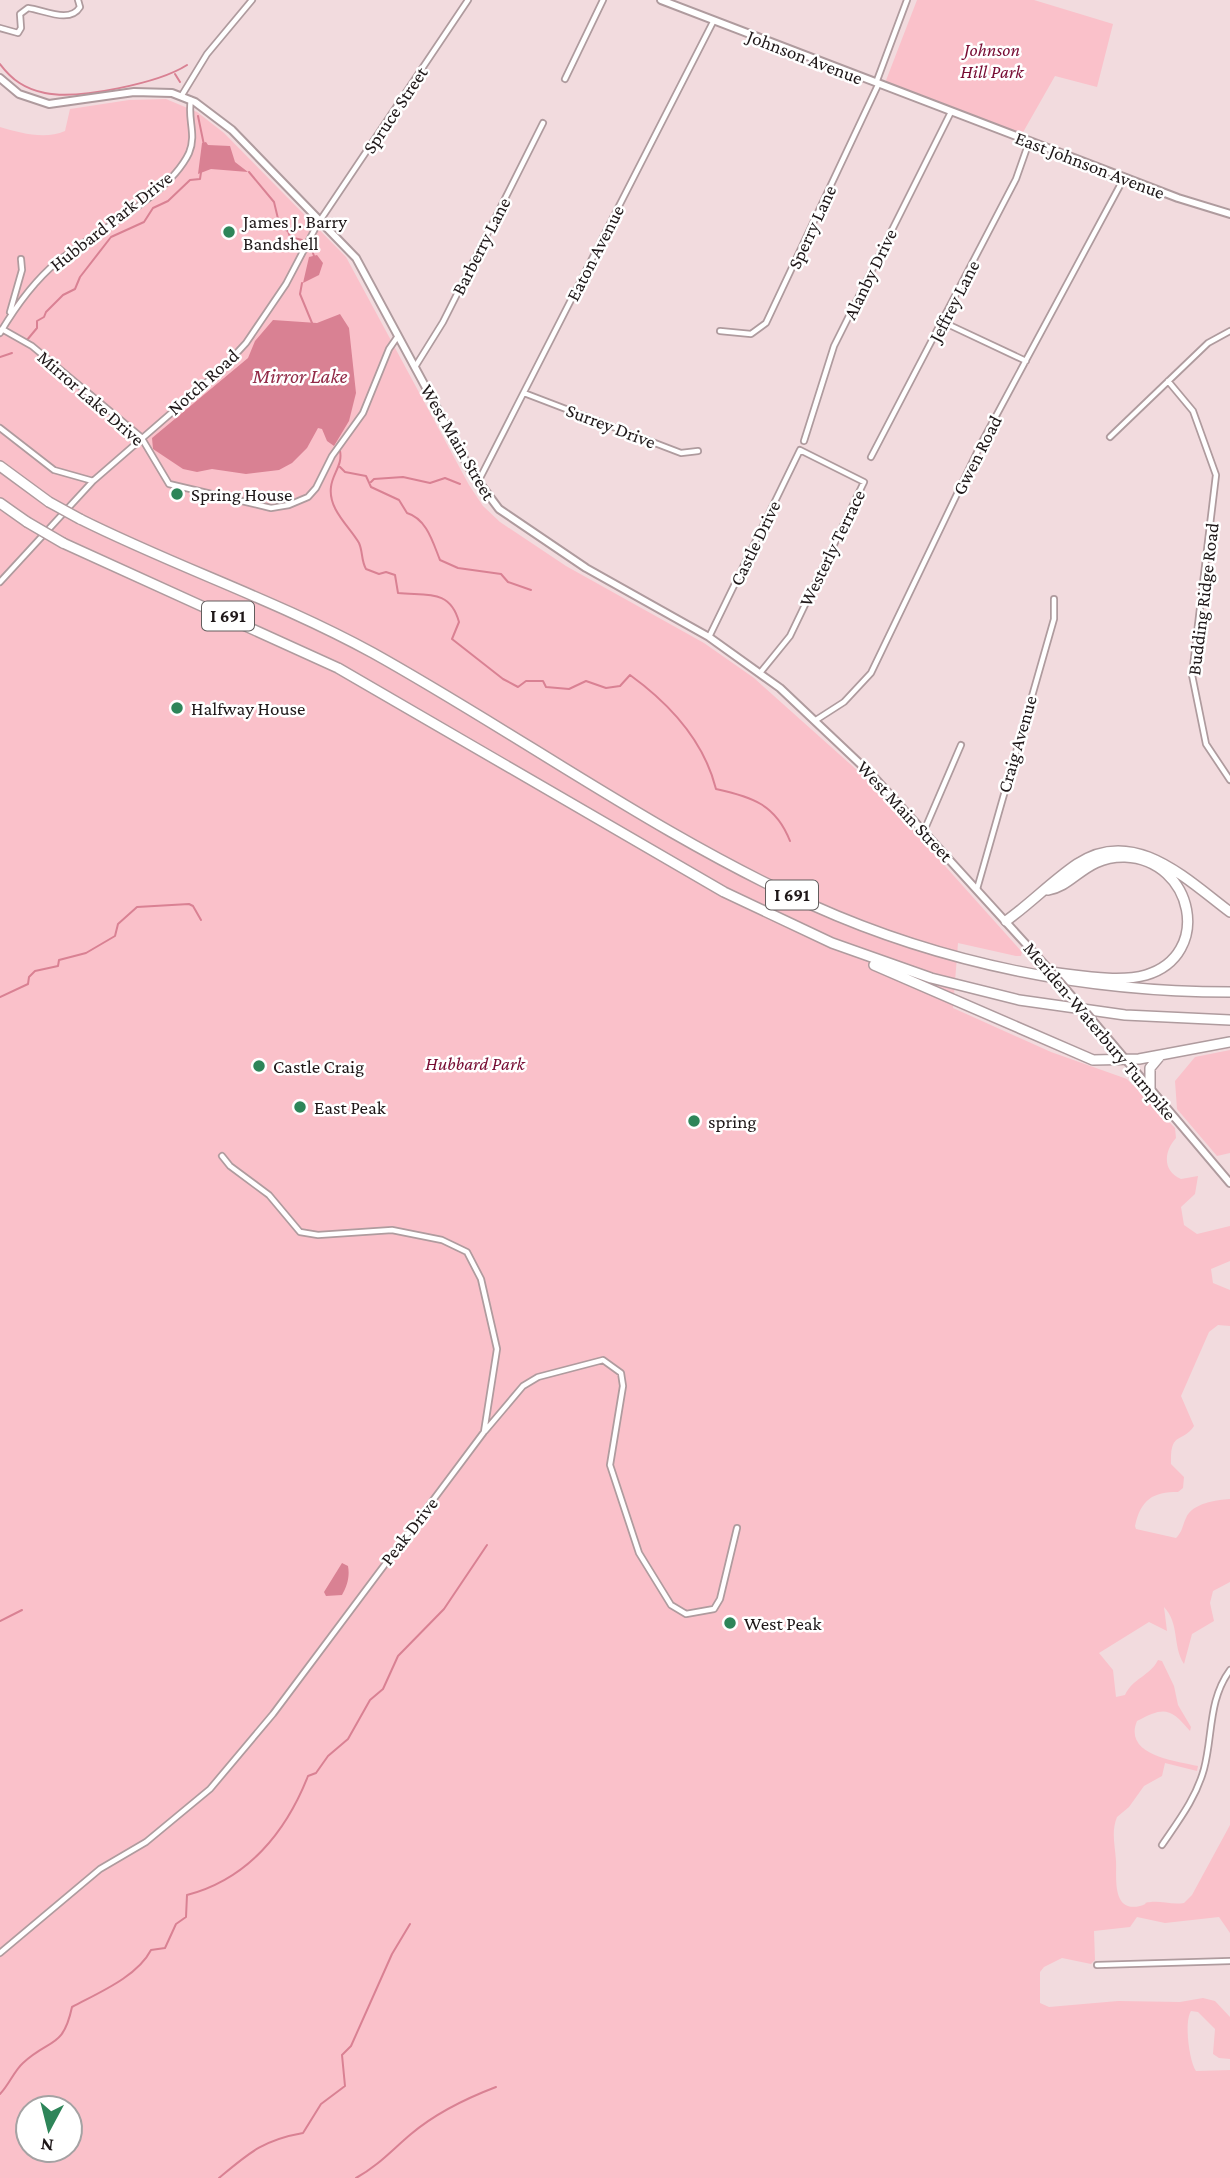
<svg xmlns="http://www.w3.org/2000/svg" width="1230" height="2178" font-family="'Crimson Pro',serif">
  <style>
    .green { fill: #fac1ca; fill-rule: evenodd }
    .water { fill: #d98193 }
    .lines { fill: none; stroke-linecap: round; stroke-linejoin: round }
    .stream { stroke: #d98193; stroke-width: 2 }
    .street-casing { stroke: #af9b9e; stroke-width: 8 }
    .secondary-casing { stroke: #af9b9e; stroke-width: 10 }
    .highway-casing { stroke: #af9b9e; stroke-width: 12 }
    .street { stroke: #fff; stroke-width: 4.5 }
    .secondary { stroke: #fff; stroke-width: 6 }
    .highway { stroke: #fff; stroke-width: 9 }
    .secondary-bridge-casing { stroke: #af9b9e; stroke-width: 10; stroke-linecap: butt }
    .highway-bridge-casing { stroke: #af9b9e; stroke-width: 12; stroke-linecap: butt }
    .secondary-bridge { stroke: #fff; stroke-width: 6 }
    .highway-bridge { stroke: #fff; stroke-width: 9 }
    .poi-dot { fill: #2e8559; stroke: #fff; stroke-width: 2.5 }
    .labels { text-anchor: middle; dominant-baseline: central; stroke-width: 5; stroke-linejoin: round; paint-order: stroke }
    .shield { fill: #fff; stroke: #625d5d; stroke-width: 2 }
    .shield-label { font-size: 18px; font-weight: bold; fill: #1e1718 }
    .park-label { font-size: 19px; font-style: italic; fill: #760b32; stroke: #fff }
    .street-label { font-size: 19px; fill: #1e1718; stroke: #fff }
    .poi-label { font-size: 19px; fill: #1e1718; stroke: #fff; text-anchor: start }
    .water-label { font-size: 21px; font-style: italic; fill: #912a47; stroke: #fff }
  </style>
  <rect width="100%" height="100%" fill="#f2dbde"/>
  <path class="green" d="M 917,0 L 1034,0 L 1113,24 L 1097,87 L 1055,76 L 1022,134 L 885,83 Z
    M 166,99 L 197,112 L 224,133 L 346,257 L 469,485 L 483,506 L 500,522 L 566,566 L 704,643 L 754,678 L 868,780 L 1022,952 L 1021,956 L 1016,956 L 958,943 L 953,1008 L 1051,1052 L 1127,1079 L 1175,1128 L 1176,1138 C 1164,1151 1162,1171 1181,1179 L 1198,1176 L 1195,1194 L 1181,1207 L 1184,1225 L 1197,1234 L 1230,1226 L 1230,1261 L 1211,1269 L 1213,1283 L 1230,1290 L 1230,1326 L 1218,1325 L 1209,1332 L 1181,1396 L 1194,1426 C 1182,1444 1170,1430 1171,1464 L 1184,1477 L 1183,1488 L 1178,1492 C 1153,1492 1141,1499 1135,1526 L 1136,1529 L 1176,1538 C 1183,1531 1182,1526 1186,1518 C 1192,1503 1217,1500 1230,1499 L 1230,1582 L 1213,1591 L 1210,1603 L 1214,1621 L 1192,1634 L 1184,1664 C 1172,1645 1180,1624 1164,1607 L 1167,1631 L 1149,1622 L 1099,1653 L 1113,1670 L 1116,1697 L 1125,1695 C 1133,1678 1150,1676 1158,1660 L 1162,1661 L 1174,1686 L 1178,1705 L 1191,1727 L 1190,1731 C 1171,1708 1164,1706 1137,1721 C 1123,1755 1175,1761 1198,1766 L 1197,1771 L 1165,1763 L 1162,1776 L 1144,1786 L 1129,1807 L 1117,1817 C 1111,1832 1115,1845 1116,1861 C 1117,1876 1111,1913 1140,1906 C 1151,1903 1140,1903 1151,1902 C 1162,1901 1172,1905 1184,1903 L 1192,1895 L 1230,1825 L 1230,1933 L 1219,1917 L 1165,1923 L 1137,1917 L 1130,1927 L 1094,1931 L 1095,1960 L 1091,1964 L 1062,1958 L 1044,1967 L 1040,1972 L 1040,2003 L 1049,2007 L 1118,2001 L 1180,2002 L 1203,1998 L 1215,2001 L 1230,2017 L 1230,2059 L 1219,2058 L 1213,2054 L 1215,2029 L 1198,2012 L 1191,2011 C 1184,2021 1189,2061 1196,2071 L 1230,2070 L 1230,2178 L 0,2178 L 0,127 C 20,133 45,140 65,131 L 70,109 L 129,100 ZM 28,2108 L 70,2108 L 70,2150 L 28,2150 Z
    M 1230,1050 L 1230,1153 L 1217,1156 L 1177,1109 L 1175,1081 L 1195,1057 Z"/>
  <path class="water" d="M 206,142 L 208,145 L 230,146 L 235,162 L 248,172 L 211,169 L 198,174 L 202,143 Z
    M 317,255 L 323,263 L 319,275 L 303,283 L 309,257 Z
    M 340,314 L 349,328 L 356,393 L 349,421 L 334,446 L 327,441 L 322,429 L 318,428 L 307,448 L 292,463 L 279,470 L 246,474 L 212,469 L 197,472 L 183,469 L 153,449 L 152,438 L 248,358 L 255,341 L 273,320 L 317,323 Z
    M 342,1563 L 348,1566 C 350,1577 347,1586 342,1595 L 326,1596 L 324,1592 Z"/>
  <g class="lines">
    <path class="stream" d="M 0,64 C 12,80 25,89 45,93 C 78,100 159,83 187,65
      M 175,74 L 180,82
      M 198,116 L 204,145
      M 249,172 L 274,202 L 280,227 L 288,231 L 290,237 L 302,240
      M 310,244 L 314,256
      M 302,283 L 300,294 L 312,323
      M 27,340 L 37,328 L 37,321 L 44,317 L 46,312 L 63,295 L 75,289 L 80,277 L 111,237 L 144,222 L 153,208 L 168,201 L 190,180 L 200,179 L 201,172
      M 0,357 L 12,353
      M 340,451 C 343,465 332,474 331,487 C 328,509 349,526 359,543 C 363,552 361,560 366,569 L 379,574 L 386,572 L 395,575 L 398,593 C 425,596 450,588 459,622 L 452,639 L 503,679 L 518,687 L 526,681 L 543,681 L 546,687 L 569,689 L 586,681 L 606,688 L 620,686 L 630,675 C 670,704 704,741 716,789 C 753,797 776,805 790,841
      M 340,467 L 345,472 L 366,476 L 371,487 L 399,500 L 407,513 C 427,519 433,543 440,560 L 458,568 L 501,574 L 508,582 L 531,590
      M 371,482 L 374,479 L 403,477 L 430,483 L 445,478 L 460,484
      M 0,997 L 28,984 L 29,977 L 35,971 L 58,966 L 59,960 L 86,953 L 115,936 L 118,924 L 137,907 L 189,904 L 193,906 L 201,920
      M 0,1621 L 22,1610
      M 0,2094 C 9,2085 14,2071 23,2063 C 50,2038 63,2049 72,2007 C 98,1993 137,1977 151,1950 L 165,1948 L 176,1924 L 186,1917 L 187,1895 C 248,1879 286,1832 308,1776 L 316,1773 L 328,1756 L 348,1739 L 370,1700 L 383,1689 L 398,1656 L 444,1609 L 487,1545
      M 219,2178 C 249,2153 263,2140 303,2133 L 321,2104 L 345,2086 L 342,2055 L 351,2046 L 392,1954 L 410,1924
      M 356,2178 C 378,2166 392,2150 411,2134 C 436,2113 467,2098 496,2087"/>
    <g class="street-casing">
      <path id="street" d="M 0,28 L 18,33 L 21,28 L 20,14 L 28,8 C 44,10 70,24 80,7 L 78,0
        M 565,79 L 603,0
        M 876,83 L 907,0
        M 182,95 L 207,54 L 252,0
        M 10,312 L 22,270 L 21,259
        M 943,322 L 1026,361
        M 2,329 L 32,346 L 141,437 L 169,484 L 271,508 L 289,505 L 308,497 L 316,488 L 332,456 L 363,413 L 389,349 L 398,336
        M 720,331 L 751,334 L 766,323 L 878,85
        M 0,333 C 16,306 33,282 57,262 C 95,231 168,197 189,153 C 197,134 187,119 191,100
        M 415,367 L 443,322 L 543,123
        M 1168,381 L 1193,411 L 1216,475 L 1192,675 L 1206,744 L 1230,780
        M 524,393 L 681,453 L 698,451
        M 0,428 L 54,470 L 93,481
        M 1110,437 L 1208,343 L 1230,331
        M 804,441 L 834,346 L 951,112
        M 871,457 L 1016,179 L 1029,142
        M 478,482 L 713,22
        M 0,582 L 93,481 L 223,368 L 246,343 L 286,284 L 317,225 L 468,0
        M 709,637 L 800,450 L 864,482 L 790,636 L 760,673
        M 816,720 L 844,702 L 871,673 L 982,442 L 1124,178
        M 924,831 L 961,745
        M 977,889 L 1054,619 L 1054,599
        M 485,1431 L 523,1386 L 538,1377 L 603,1360 L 621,1373 L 623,1386 L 610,1465 L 639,1553 L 671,1605 L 686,1614 L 714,1609 L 720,1599 L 737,1528
        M 1162,1845 C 1179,1820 1196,1798 1204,1769 C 1213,1735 1208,1700 1230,1670
        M 0,1953 L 100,1869 L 146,1842 L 210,1789 L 273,1714 L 484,1432 L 497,1349 L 481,1279 L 467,1252 L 442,1240 L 392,1230 L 318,1235 L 300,1232 L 269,1195 L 230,1166 L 222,1156
        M 1097,1965 L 1230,1961"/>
    </g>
    <g class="secondary-casing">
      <path id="secondary" d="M 661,0 L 1178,198 L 1230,214
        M 0,78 L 19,94 L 49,104 L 134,92 L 172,93 L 195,102 L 232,130 L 356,258 L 472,473 L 499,509 L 586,568 L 709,637 L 780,688 L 873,776 L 1045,965
        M 1093,1021 L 1230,1183"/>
    </g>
    <g class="highway-casing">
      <path id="highway" d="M 0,466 L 49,502
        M 0,503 L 27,522
        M 80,519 C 176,567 278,601 373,653 C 520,735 659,836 812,905 C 943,964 1086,992 1230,992
        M 63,543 L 338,668 L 724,892 L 832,943 L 931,978 L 1019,1000 L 1125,1015 L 1230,1020
        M 1048,890 C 1074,886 1085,856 1125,857 C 1194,860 1213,955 1146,975 C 1118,983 1078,975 1049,972
        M 1006,921 C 1031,903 1052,881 1077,864 C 1134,826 1186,879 1230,912
        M 874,965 L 1093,1060 L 1139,1059 L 1230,1042
        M 1150,1089 L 1150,1068 L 1160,1056"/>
    </g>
    <use href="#street" class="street"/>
    <use href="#secondary" class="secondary"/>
    <use href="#highway" class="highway"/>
    <g class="secondary-bridge-casing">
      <path id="secondary-bridge" d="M 1045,965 L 1093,1021"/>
    </g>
    <g class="highway-bridge-casing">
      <path id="highway-bridge" d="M 49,502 L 80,519
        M 27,522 L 63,543"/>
    </g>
    <use href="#secondary-bridge" class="secondary-bridge"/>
    <use href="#highway-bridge" class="highway-bridge"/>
  </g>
  <g class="poi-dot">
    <circle cx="229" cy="232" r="7"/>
    <circle cx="177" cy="494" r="7"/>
    <circle cx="177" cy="708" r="7"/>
    <circle cx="259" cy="1066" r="7"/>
    <circle cx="300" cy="1107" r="7"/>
    <circle cx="694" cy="1121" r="7"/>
    <circle cx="730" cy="1623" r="7"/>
  </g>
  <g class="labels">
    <g class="shield">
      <rect x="202" y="601.5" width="52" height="29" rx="5"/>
      <rect x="766" y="880.5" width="52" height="29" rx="5"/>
    </g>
    <g class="shield-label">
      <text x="228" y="616">I 691</text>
      <text x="792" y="895">I 691</text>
    </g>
    <g class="park-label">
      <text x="992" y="49">Johnson<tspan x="992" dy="22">Hill Park</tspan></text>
      <text x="475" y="1063">Hubbard Park</text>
    </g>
    <g class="street-label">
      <text transform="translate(805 57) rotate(21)">Johnson Avenue</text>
      <text transform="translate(395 110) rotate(-56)">Spruce Street</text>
      <text transform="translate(1090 165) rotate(21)">East Johnson Avenue</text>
      <text transform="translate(111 221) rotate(-38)">Hubbard Park Drive</text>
      <text transform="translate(812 227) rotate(-65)">Sperry Lane</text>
      <text transform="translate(481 246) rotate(-63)">Barberry Lane</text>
      <text transform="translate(595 253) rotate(-63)">Eaton Avenue</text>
      <text transform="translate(870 274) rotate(-64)">Alanby Drive</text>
      <text transform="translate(954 301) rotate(-63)">Jeffrey Lane</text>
      <text transform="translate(203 382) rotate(-42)">Notch Road</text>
      <text transform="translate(91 398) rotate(41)">Mirror Lake Drive</text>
      <text transform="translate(611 426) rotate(21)">Surrey Drive</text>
      <text transform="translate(458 442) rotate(60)">West Main Street</text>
      <text transform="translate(977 455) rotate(-63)">Gwen Road</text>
      <text transform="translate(755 543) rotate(-64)">Castle Drive</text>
      <text transform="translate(832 548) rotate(-64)">Westerly Terrace</text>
      <text transform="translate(1203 599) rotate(-83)">Budding Ridge Road</text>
      <text transform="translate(1017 744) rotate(-74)">Craig Avenue</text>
      <text transform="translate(905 811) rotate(47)">West Main Street</text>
      <text transform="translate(1100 1031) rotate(50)">Meriden-Waterbury Turnpike</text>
      <text transform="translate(409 1531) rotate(-52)">Peak Drive</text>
    </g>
    <g class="poi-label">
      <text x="243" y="221">James J. Barry<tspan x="243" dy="22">Bandshell</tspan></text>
      <text x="191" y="494">Spring House</text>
      <text x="191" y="708">Halfway House</text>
      <text x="273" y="1066">Castle Craig</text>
      <text x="314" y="1107">East Peak</text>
      <text x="708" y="1121">spring</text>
      <text x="744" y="1623">West Peak</text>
    </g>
    <g class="water-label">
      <text x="300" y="376">Mirror Lake</text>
    </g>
  </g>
  <g transform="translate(49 2129) rotate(187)"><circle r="33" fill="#ffffff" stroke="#a5a2a3" stroke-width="2"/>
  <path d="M0-5L12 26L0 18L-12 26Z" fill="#2e8559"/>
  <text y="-10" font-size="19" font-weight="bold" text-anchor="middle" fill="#1e1718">N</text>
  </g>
</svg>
